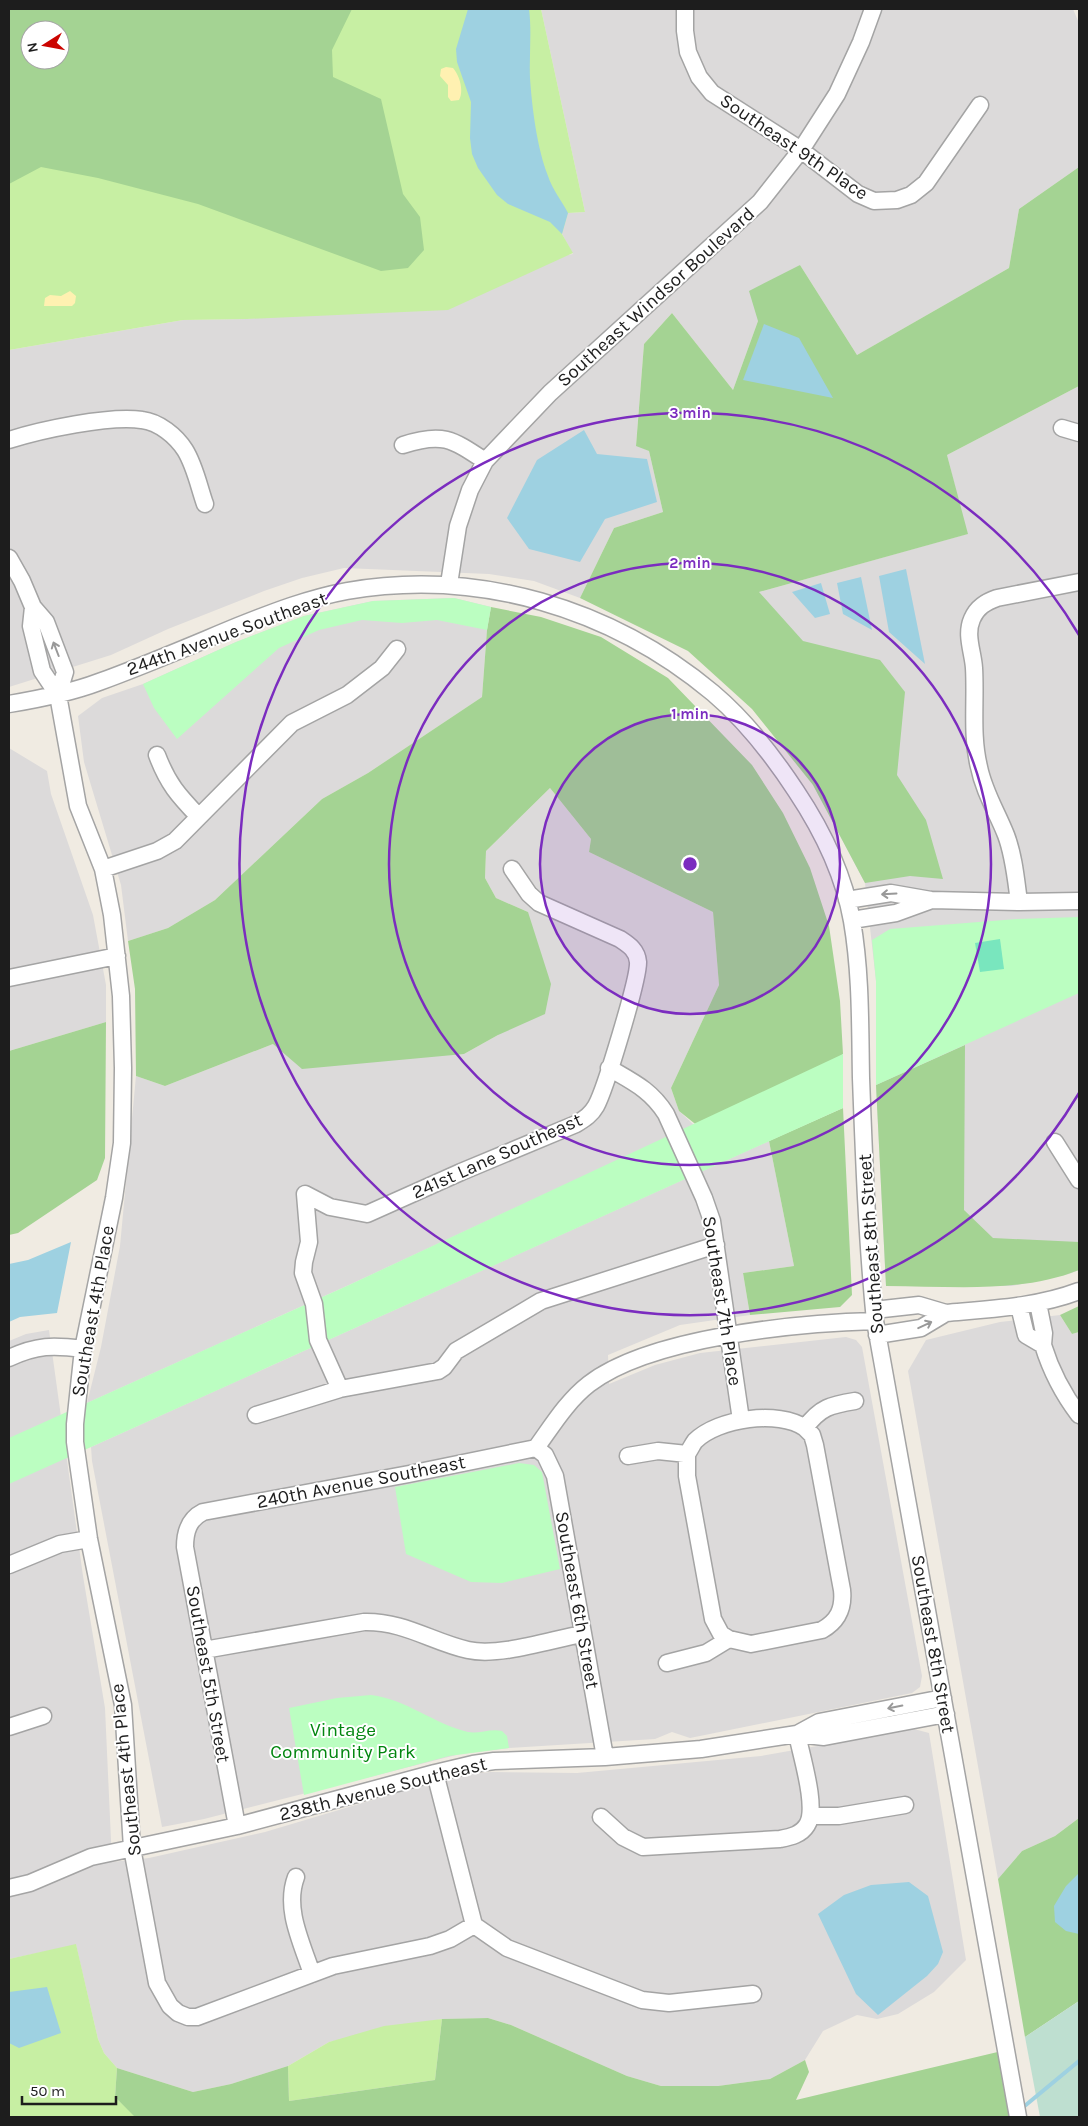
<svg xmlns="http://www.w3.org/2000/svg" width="1088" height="2126" font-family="Karla,sans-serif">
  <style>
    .residential { fill: #dcdada }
    .grass { fill: #c7efa3; fill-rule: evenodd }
    .forest { fill: #a4d393; fill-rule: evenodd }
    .wetland { fill: #bedfd0 }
    .sand { fill: #fff1b1 }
    .park { fill: #bbfec1 }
    .pitch { fill: #79e6be }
    .water { fill: #9ed1e1 }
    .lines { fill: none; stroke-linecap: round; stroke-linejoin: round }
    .stream { stroke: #9ed1e1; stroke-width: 4 }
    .minor-casing { stroke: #a4a4a4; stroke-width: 19 }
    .minor { stroke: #fff; stroke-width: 16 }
    .oneway { stroke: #999 }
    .ring { fill: none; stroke: #7b2cbf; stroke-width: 2.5 }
    .labels { text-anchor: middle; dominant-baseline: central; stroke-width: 4; stroke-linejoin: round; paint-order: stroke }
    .street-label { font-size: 19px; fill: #1d1d1d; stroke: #fff }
    .park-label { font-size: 19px; fill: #02850f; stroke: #fff }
    .centre { fill: #7b2cbf; stroke: #fff; stroke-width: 2.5 }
    .ring-label { font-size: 15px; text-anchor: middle; font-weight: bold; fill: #7b2cbf; stroke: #fff; stroke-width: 4; stroke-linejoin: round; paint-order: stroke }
  </style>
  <rect width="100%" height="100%" fill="#f0ebe2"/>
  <path class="residential" d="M 541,9 L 1073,9 L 1079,23 L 1079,167 L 1019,209 L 1009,268 L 857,355 L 800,265 L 758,321 L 733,390 L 672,313 L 644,344 L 636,445 L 649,451 L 663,512 L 614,528 L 580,598 L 534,581 L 489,574 L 344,568 L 302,578 L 264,591 L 168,629 L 111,655 L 9,687 L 9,350 L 183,320 L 247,319 L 573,254 L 562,234 L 568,213 L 585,212 Z
    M 1079,386 L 1079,1270 L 1069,1274 L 1012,1286 L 886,1286 L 876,1085 L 876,981 L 865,883 L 813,785 L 759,592 L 967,534 L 947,455 Z
    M 454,598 L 491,607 L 487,630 L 482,697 L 368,773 L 322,799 L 215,900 L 168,928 L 128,941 L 121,885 L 84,762 L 78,716 L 102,698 L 143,684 L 236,642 L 304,616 L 373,601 Z
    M 9,748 L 47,771 L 51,794 L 93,915 L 106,985 L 106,1022 L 9,1051 Z
    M 550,788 L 591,839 L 589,852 L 713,912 L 719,985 L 671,1088 L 679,1111 L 694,1125 L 349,1285 L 87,1403 L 101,1347 L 120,1246 L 136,1076 L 165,1086 L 273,1044 L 464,1054 L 498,1035 L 528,912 L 496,898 L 485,878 L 486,851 Z
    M 769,1141 L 794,1266 L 743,1273 L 750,1315 L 680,1325 L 608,1355 L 609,1384 L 655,1365 L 700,1353 L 846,1337 L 856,1340 L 862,1347 L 922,1676 L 920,1687 L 912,1693 L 690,1738 L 672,1732 L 655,1739 L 509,1748 L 460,1754 L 204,1819 L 162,1827 L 92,1461 L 91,1447 Z
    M 1060,1315 L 1072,1334 L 1079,1332 L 1079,1818 L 1055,1836 L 1022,1851 L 998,1879 L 908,1371 L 926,1340 L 1000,1322 Z
    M 49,1330 L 83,1576 L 105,1708 L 112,1862 L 149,1858 L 265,1832 L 453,1776 L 491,1772 L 577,1773 L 761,1756 L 914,1729 L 929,1733 L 966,1960 L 934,1992 L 898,2014 L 877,2019 L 857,2015 L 823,2031 L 805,2060 L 770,2079 L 718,2086 L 661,2086 L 627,2076 L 511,2025 L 488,2018 L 442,2019 L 329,2042 L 288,2066 L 231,2084 L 193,2092 L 117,2068 L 104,2053 L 98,2039 L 76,1945 L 9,1959 L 9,1341 L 26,1334 Z"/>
  <path class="grass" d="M 9,9 L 541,9 L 585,212 L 568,213 L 562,234 L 573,253 L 448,310 L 247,319 L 183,320 L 9,350 ZM 30,30 L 60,30 L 60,60 L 30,60 Z
    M 76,1944 L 98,2039 L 104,2053 L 117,2068 L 115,2097 L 136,2117 L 9,2117 L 9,1959 Z
    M 442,2019 L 435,2080 L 289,2101 L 288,2066 L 329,2042 L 384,2026 Z"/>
  <path class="forest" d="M 9,9 L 352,9 L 332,50 L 333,77 L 381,99 L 403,194 L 420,217 L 424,250 L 408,268 L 381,271 L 198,204 L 98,178 L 41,167 L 9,184 ZM 30,30 L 60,30 L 60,60 L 30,60 Z
    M 1079,167 L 1079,386 L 947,455 L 968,534 L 759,592 L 803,641 L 880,660 L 905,692 L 897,775 L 926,820 L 943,879 L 910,876 L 865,883 L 813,785 L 752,709 L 688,651 L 580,598 L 614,528 L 663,512 L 649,451 L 636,446 L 644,344 L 672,313 L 733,390 L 758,321 L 749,291 L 800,265 L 857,355 L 1009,268 L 1019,209 Z
    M 491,607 L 541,617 L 601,637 L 668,678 L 752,765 L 783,813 L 810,868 L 829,926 L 840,1001 L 843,1054 L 776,1102 L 699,1127 L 679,1111 L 671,1088 L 719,985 L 713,912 L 589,852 L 591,839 L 550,788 L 486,851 L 485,878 L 496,898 L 528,912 L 551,984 L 545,1014 L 498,1035 L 464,1054 L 302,1069 L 273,1044 L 165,1086 L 136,1076 L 135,989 L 128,941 L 168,928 L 215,900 L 322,799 L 368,773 L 482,697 L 487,630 Z
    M 106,1022 L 105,1158 L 97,1180 L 18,1233 L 9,1235 L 9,1051 Z
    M 965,1045 L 964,1210 L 993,1238 L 1079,1242 L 1079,1270 C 1019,1294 949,1286 886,1286 L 876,1085 Z
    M 843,1108 L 852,1295 L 840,1307 L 750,1315 L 743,1273 L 794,1266 L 769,1141 Z
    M 1079,1306 L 1079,1332 L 1072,1334 L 1060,1315 Z
    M 1079,1818 L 1079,2001 L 1025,2037 L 998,1879 L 1022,1851 L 1055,1836 Z
    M 488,2018 L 511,2025 L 627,2076 L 661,2086 L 718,2086 L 770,2079 L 805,2060 L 809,2072 L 796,2100 L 1006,2050 L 1018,2117 L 135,2117 L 115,2097 L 117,2068 L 193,2092 L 231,2084 L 288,2066 L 289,2101 L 435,2080 L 442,2019 Z"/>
  <path class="wetland" d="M 1079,2001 L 1079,2117 L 1040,2117 L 1025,2037 Z"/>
  <path class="sand" d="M 446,67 L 453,68 C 460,76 464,91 459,100 L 451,101 L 448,97 L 448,85 L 440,76 L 441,69 Z
    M 70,291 L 76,296 L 75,303 L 72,306 L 44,306 L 45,298 L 50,295 L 61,296 Z"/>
  <path class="park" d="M 454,598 L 491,607 L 487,630 L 437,620 L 402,623 L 362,620 L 319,630 L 279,648 L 177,739 L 154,708 L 143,684 L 236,642 L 304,616 L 373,601 Z
    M 1079,917 L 1079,993 L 876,1085 L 876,981 L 872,940 L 890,929 L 1017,919 Z
    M 843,1054 L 843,1108 L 9,1484 L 9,1438 L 349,1285 Z
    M 519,1463 L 534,1465 L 542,1472 L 560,1569 L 502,1583 L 471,1582 L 406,1554 L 395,1487 Z
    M 371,1695 C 406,1699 434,1724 468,1732 C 479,1734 491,1728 502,1731 L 507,1736 L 509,1748 L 449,1756 L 304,1795 L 289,1708 L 337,1698 Z"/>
  <path class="pitch" d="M 1000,939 L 1004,969 L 980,972 L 975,943 Z"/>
  <path class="water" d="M 468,9 L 529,9 C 532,32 529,55 530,78 C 532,108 537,148 548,176 C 552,189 562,201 568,213 L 562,234 L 550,222 L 508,204 L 497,195 L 478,168 L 472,154 L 470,138 L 471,102 L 457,62 L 456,49 Z
    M 764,324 L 799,338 L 833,398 L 743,380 Z
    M 584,430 L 597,454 L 647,459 L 657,502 L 605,519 L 580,562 L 529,549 L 507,518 L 537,460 Z
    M 906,569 L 925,664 L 889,632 L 879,576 Z
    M 861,577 L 872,630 L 843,614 L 837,583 Z
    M 821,583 L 830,614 L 815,618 L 792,592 Z
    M 71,1242 L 57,1313 L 20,1317 L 9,1322 L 9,1264 L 28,1260 Z
    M 1079,1873 L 1079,1934 L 1066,1931 L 1055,1922 L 1054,1906 L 1066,1886 Z
    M 909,1882 L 928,1896 L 943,1952 L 938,1964 L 927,1976 L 878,2015 L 856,1994 L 818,1914 L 844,1895 L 871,1885 Z
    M 47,1987 L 61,2033 L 19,2048 L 9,2043 L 9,1992 Z"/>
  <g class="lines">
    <path class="stream" d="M 1021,2109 L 1079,2061"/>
    <g class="minor-casing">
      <path id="minor" d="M 685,9 L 685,31 L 688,52 L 699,77 L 712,93 L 801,150 L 858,194 L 874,201 L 897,200 L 911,195 L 926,183 L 980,105
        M 1062,428 L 1079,433
        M 9,440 C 40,430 110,415 142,420 C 159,422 176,436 185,450 C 195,466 199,487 205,504
        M 403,445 C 442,432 452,439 485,461
        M 9,558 L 22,581 L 33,607 L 46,622 L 65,672 L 58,695
        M 449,584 L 458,526 L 470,490 L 485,461 L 550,393 L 760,202 L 801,150 L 837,94 L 861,42 L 873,9
        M 33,607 L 31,626 L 42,671 L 58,695 L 78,806 L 103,869 L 112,915 L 121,996 L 123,1068 L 122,1143 L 114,1198 L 83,1349 L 75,1424 L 75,1442 L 89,1539 L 123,1705 L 132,1848 L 157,1983 L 170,2006 L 178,2013 L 188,2017 L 197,2017 L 333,1966 L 430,1946 L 450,1939 L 474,1925
        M 9,704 C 39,699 70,693 99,682 C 146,665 192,645 238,626 C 273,612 309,598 347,591 C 478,568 611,608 713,693 C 745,720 773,756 796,791 C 822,830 844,875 852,921 C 861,973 860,1026 861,1078 C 864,1159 867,1240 875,1321 L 1018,2117
        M 157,755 C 168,784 178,795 199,817
        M 103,869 L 157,851 L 175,841 L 292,723 L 347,695 L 382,668 L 397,649
        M 512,869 L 529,894 L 539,903 L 620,939 C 629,945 637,950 638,962 C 639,978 605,1090 596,1106 C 591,1115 584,1119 576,1124 L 461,1172 L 367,1214 L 330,1207 L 305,1194 L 309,1242 L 304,1262 L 303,1273 L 314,1304 L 318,1340 L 340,1389 L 438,1371 L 444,1367 L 456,1351 L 541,1301 L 716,1245
        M 847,900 L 891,893 L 931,900 L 1019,902 L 1079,901
        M 1019,902 C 1016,880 1014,856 1006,835 C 997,812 984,792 979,767 C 971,735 976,701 974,668 C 973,652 965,635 972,619 C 977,607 986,602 997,598 L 1079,582
        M 852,920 L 896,913 L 929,901
        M 9,978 L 117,956
        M 609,1068 C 633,1082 651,1090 666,1114 L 704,1198 L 712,1221 L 741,1420
        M 1055,1142 L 1079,1180
        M 1019,1306 L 1026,1335 L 1043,1345 L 1044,1333 L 1038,1303
        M 874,1310 L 919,1305 L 946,1313 L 921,1328 L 877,1335
        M 946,1313 C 991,1309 1037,1307 1079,1291
        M 1043,1345 C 1051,1371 1063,1394 1079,1415
        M 9,1358 C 37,1345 53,1345 83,1349
        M 256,1415 L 340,1389
        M 536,1448 C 552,1426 567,1401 589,1384 C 650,1337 798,1323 875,1321
        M 536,1448 L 545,1455 L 555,1476 L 605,1757
        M 687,1454 L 687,1476 L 713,1619 L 721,1634 L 729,1639
        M 628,1456 L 658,1451 L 687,1454 C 690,1450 692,1445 695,1441 C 718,1418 779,1410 805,1428 C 820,1407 831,1405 855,1401
        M 9,1565 L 60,1544 L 89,1539
        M 204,1650 L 364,1622 C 404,1621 432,1642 468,1650 C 499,1657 550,1640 582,1634
        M 667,1663 L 706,1653 L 729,1639 L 751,1644 L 822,1630 C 838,1621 844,1609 842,1590 L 815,1445 L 812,1435 L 805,1428
        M 943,1698 L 819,1722 L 797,1734 L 824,1737 L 946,1714
        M 9,1727 L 43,1716
        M 435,1773 L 474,1925
        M 811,1816 L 839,1816 L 905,1805
        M 237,1826 L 185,1547 C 185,1531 189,1519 203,1512 L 409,1474 L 536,1448
        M 296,1877 C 284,1909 302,1943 312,1974
        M 9,1888 L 30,1883 L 91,1857 L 237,1826 L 435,1773 L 473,1764 L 494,1761 L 605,1757 L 701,1749 L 797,1734 C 801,1755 818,1808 807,1825 C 801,1835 790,1837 780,1839 L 643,1847 L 623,1837 L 601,1817
        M 474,1925 L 507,1948 L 642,2000 L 669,2003 L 753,1994"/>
    </g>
    <use href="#minor" class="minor"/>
  </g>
  <defs><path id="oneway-shaft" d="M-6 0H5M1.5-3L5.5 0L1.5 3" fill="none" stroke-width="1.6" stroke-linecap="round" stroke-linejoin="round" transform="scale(1.25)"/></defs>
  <g class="oneway">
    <use href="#oneway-shaft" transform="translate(56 649) rotate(-111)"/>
    <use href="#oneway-shaft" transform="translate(889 894) rotate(177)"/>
    <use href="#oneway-shaft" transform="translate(925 1325) rotate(-25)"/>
    <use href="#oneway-shaft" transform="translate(895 1707) rotate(169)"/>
  </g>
  <circle cx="690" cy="864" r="150" fill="#7b2cbf" fill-opacity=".12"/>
  <g class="ring">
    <circle cx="690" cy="864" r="150"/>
    <circle cx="690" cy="864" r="301"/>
    <path d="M1079 1093A451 451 0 1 1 1079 635"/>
  </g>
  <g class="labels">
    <g class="street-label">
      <text transform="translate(794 147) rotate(34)">Southeast 9th Place</text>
      <text transform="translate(656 297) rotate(-42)">Southeast Windsor Boulevard</text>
      <text transform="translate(227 634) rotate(-20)">244th Avenue Southeast</text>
      <text transform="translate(497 1156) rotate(-24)">241st Lane Southeast</text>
      <text transform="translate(871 1244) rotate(-94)">Southeast 8th Street</text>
      <text transform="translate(722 1301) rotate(81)">Southeast 7th Place</text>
      <text transform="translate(93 1311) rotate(-80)">Southeast 4th Place</text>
      <text transform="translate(361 1482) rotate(-11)">240th Avenue Southeast</text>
      <text transform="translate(577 1600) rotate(80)">Southeast 6th Street</text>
      <text transform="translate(933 1644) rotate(80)">Southeast 8th Street</text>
      <text transform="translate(208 1674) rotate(80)">Southeast 5th Street</text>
      <text transform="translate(126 1770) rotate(-96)">Southeast 4th Place</text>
      <text transform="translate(383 1789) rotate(-14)">238th Avenue Southeast</text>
    </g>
    <g class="park-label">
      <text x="343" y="1730">Vintage<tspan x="343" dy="22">Community Park</tspan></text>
    </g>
  </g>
  <circle cx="690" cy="864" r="8" class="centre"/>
  <g class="ring-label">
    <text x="690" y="418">3 min</text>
    <text x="690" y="568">2 min</text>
    <text x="690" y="719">1 min</text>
  </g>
  <rect width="1088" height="2126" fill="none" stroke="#1d1d1d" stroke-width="20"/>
  <g transform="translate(45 45) rotate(259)"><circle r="24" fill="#ffffff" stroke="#a5a5a5"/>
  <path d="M0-4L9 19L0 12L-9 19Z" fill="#cb0400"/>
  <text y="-8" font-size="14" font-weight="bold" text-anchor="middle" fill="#1d1d1d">N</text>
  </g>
  <path d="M22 2096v8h94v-8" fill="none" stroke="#1d1d1d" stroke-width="2.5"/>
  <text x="30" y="2096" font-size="15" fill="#1d1d1d" stroke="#ffffff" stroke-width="4" paint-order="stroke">50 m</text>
</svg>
